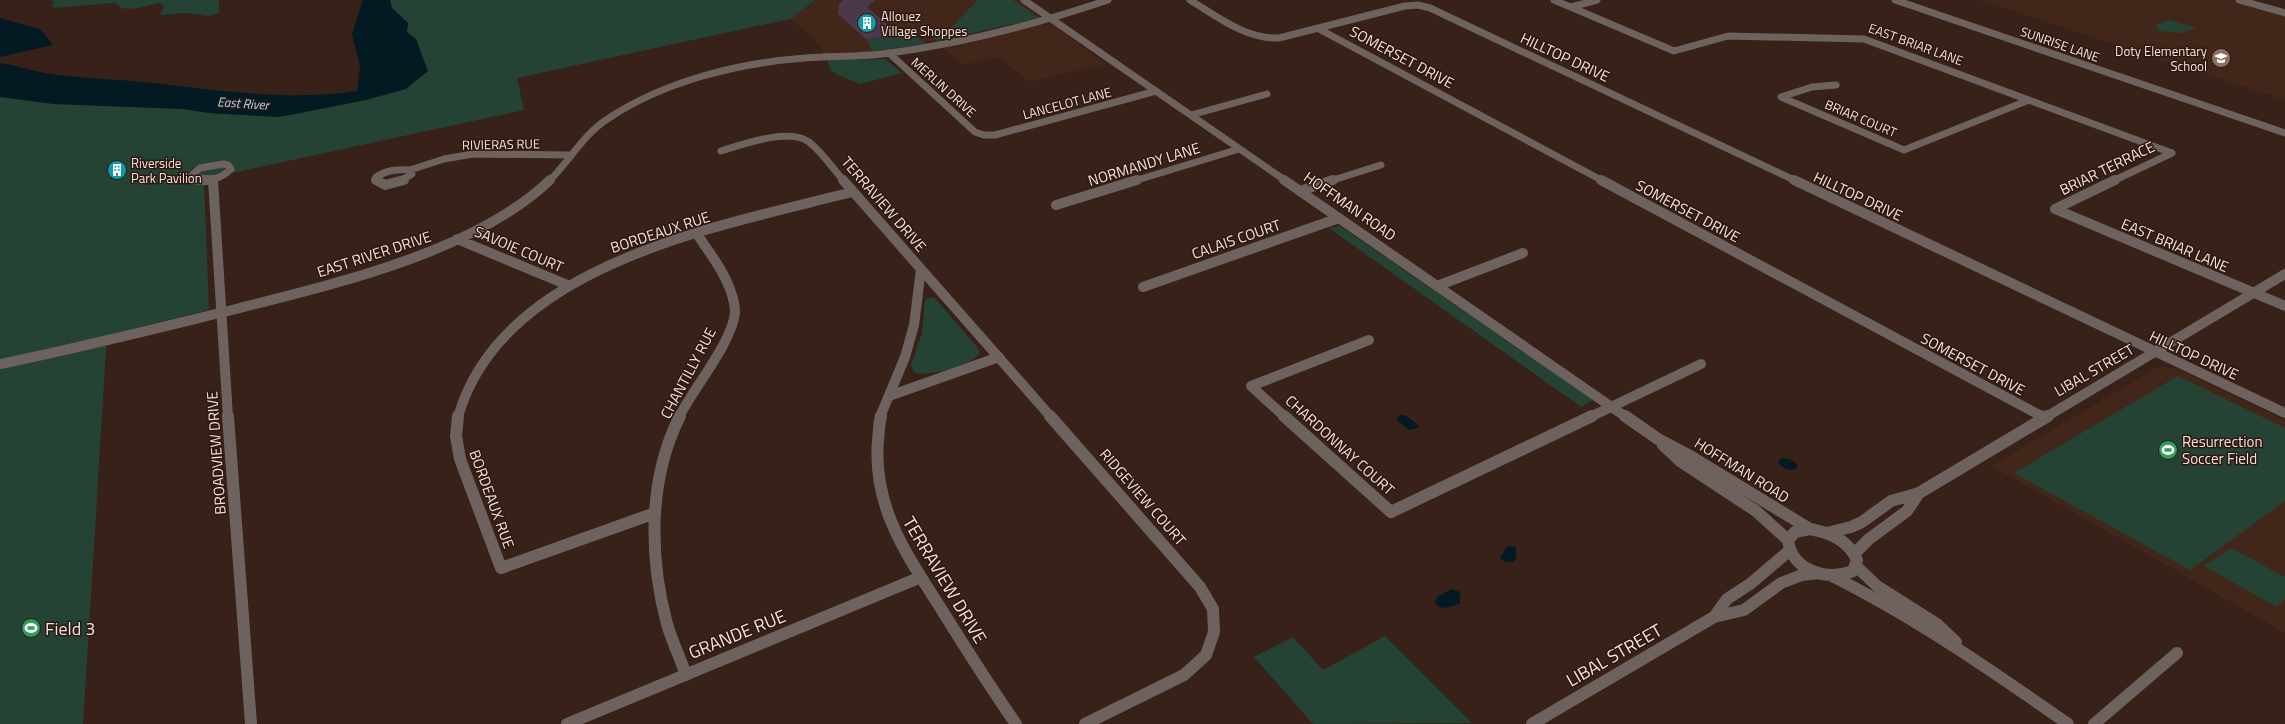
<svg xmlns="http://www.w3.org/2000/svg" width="2285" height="724" font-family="'Titillium Web',sans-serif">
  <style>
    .built { fill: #43261a }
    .green { fill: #254334 }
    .water { fill: #041a23 }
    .building { fill: #4b3849 }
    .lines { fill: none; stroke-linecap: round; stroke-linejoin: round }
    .minor-far2 { stroke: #6e625e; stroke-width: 7 }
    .minor-far1 { stroke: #6e625e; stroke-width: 10 }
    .minor { stroke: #6e625e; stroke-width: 12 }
    .tertiary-far2 { stroke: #6e625e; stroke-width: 7 }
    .tertiary-far1 { stroke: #6e625e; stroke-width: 10 }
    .tertiary { stroke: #6e625e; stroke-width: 12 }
    .labels { text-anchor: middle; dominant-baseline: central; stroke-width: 3; stroke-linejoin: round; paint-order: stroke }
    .far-poi-label { font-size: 13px; fill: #f3e3dd; stroke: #2d170f; text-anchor: start }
    .far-street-label { font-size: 13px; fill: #f3e3dd; stroke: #2d170f }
    .far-water-label { font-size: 13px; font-style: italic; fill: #93defe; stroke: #2d170f }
    .street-label { font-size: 15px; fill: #f3e3dd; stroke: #2d170f }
    .poi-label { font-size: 15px; fill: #f3e3dd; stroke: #2d170f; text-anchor: start }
    .near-street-label { font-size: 18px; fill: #f3e3dd; stroke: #2d170f }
    .near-poi-label { font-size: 18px; fill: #f3e3dd; stroke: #2d170f; text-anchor: start }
  </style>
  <rect width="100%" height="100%" fill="#372118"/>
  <path class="built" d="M 815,0 L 1018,0 L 1041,18 L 922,44 L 880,51 L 823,54 L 821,47 L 808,33 L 790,19 Z
    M 1979,0 L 2230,0 L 2285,16 L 2285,100 Z
    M 1041,24 L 1054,25 L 1105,64 L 1030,82 L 998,57 L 964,65 L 942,48 Z
    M 2162,366 L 2180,370 L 2285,420 L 2285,633 L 1992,466 L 2154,369 Z"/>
  <path class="green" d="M 50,0 L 219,0 L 219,13 L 208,16 L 185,13 L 162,15 L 160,14 L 164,8 L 163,5 L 159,3 C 146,5 130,13 118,6 L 118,4 L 113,3 L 54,8 L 51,4 L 55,2 Z
    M 390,0 L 815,0 L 790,19 L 517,78 L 524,110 L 204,179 L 209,310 L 107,335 L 83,724 L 0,724 L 0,97 L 54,104 L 183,109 L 209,113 L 279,117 L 366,100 L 427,71 L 416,39 L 407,32 L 408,23 L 392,8 Z
    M 978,0 L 1013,0 L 1039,18 L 938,41 L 926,33 L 952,27 Z
    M 2169,20 L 2196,28 L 2182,33 L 2159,31 L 2155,25 Z
    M 911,31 L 926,44 L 872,51 L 867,40 Z
    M 885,59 L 902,73 L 860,84 L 838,75 L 831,70 L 827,60 Z
    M 1340,226 L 1593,400 L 1581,407 L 1329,228 Z
    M 934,297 L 978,348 L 980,353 C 973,365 926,378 914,372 L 911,365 L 922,333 L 925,300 L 928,298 Z
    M 2178,376 L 2285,428 L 2285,501 L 2190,570 L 2014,473 Z
    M 2231,548 L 2285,577 L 2285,599 L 2277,607 L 2204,566 Z
    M 1385,636 L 1472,723 L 1313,724 L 1254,657 L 1293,637 L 1323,670 Z"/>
  <path class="water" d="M 364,0 L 390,0 L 392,8 L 408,23 L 407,32 L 416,39 L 428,71 L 406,89 L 366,100 L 279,117 L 209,113 L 183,109 L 54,104 L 0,97 L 0,63 C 15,65 30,70 45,73 C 81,79 118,79 154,83 C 221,91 290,101 357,91 L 360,67 L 352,34 L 362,2 Z
    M 0,18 L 40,29 L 53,45 L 0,57 Z
    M 1400,415 L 1405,415 L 1419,426 L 1418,428 L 1409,430 L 1396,419 Z
    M 1781,458 L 1790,459 L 1797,464 L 1797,468 C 1790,472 1782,469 1778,462 Z
    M 1507,546 L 1516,547 L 1516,558 L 1513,562 L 1505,562 L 1500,558 Z
    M 1452,589 L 1460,592 L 1460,604 C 1451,606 1442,612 1435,603 L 1437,597 Z"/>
  <path class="building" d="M 844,0 L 875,0 L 867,7 L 897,33 L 867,40 L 838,14 L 839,4 Z"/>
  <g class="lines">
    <path class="minor-far2" d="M 1190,0 C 1218,17 1245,39 1279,38 L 1405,6 L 1418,5 L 1430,8 L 1796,181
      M 1554,0 L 1674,51 L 1728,36 L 1864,39 L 2172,153
      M 1895,0 L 2285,133
      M 2239,0 L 2285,13
      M 1571,7 L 1597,0
      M 1319,29 L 1603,181
      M 889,53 L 975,132 L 984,135 L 995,135 L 1156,91
      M 1836,85 L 1812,87 L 1781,97 L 1904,150 L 2029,100
      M 1191,115 L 1267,94
      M 721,151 C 741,145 790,127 809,142 C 822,152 833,169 844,181
      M 223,164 L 228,165 L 231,169 C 221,179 203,185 190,177 L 200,168 Z
      M 410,170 L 444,159 L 473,154 L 570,155
      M 213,179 L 213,181
      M 376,181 L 376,177 C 387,170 397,169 410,170 L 412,174 L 401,181
      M 549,181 C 570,161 583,134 609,118 C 665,81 738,63 805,58 C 833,56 862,57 890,53 C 964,43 1037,24 1108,0
      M 1134,181 L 1239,149
      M 1330,181 L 1381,165
      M 2113,181 L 2172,153"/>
    <path class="minor-far1" d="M 197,180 L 208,180
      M 213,180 L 228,417
      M 376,180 L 385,185 L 404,180
      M 843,180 L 921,269 L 914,325 L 905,357 L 880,417
      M 1601,180 L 2043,417
      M 1794,180 L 2285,413
      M 1300,191 L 1333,180
      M 1056,205 L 1137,180
      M 2055,209 L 2285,306
      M 2055,209 L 2115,180
      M 457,239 L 570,286
      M 921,269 L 1051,417
      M 1437,286 L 1523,253
      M 1143,287 L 1339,218
      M 0,364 C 79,348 158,328 236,309 C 334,284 475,252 550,180
      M 889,396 L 999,357
      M 458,417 C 501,264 720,226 852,192
      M 679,417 C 693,389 733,341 735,312 C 735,306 733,298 731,292 C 724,271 709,252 697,234
      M 1285,417 L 1251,386 L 1369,340
      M 1590,417 L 1701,364"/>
    <path class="minor" d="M 228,416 L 251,724
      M 458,416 L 456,436 L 460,459 L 501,568 L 655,513
      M 680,416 C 648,479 649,557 667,624 C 672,641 680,658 686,675
      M 881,416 C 879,423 879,432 878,440 C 872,510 910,559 945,615 C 968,652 991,688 1016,724
      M 1050,416 L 1200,587 L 1213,609 L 1214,632 L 1206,655 L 1184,675 L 1085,724
      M 1284,416 L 1391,512 L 1592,416
      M 2041,416 L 2043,417
      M 567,724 L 921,577
      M 2094,724 L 2177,653"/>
    <path class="tertiary-far2" d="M 1024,0 L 1286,181"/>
    <path class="tertiary-far1" d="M 1284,180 L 1626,417
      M 2046,417 L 2285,274"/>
    <path class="tertiary" d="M 1625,416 L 1658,439 L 1692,457 L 1810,529
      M 1663,445 L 1680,461 L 1756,511 L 1788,540
      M 1810,529 C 1831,533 1848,540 1857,560 L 1853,571 C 1826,581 1792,571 1788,540 L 1795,532 Z
      M 1827,533 L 1851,527 L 1862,522 L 1891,501 L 1919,493 L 2048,416
      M 1855,553 L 1869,539 L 1907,511 L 1919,493
      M 1856,566 L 1877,586 L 1937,624 L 1956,642
      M 1830,575 C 1914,617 1991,670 2068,724
      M 1714,617 L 1727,599 L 1750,584 L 1789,551
      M 1532,724 L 1714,617 L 1744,610 L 1781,583 L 1802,575 L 1819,573"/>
  </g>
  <defs>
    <g id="building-disc" transform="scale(1)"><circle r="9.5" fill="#0f9aa8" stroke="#2d170f"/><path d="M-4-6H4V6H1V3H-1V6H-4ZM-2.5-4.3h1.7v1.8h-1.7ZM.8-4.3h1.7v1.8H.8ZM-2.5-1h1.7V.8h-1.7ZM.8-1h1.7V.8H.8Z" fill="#fff"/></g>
    <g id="school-disc" transform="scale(1)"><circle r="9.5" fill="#8d6e63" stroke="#2d170f"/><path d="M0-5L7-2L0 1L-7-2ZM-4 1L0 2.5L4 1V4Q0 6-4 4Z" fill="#fff"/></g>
    <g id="stadium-disc" transform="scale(1)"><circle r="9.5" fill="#2e9e5b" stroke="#2d170f"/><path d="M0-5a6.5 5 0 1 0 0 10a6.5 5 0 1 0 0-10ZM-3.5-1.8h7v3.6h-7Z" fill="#fff"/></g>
  </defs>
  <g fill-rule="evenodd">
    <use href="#building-disc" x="867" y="23"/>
    <use href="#school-disc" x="2221" y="58"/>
    <use href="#building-disc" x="117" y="170"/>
    <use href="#stadium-disc" x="2168" y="450"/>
    <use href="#stadium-disc" x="31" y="628"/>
  </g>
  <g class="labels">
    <g class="far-poi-label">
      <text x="881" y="16">Allouez<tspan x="881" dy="15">Village Shoppes</tspan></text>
      <text x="2207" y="51" text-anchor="end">Doty Elementary<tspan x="2207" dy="15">School</tspan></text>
      <text x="131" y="163">Riverside<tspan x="131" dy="15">Park Pavilion</tspan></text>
    </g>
    <g class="far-street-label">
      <text transform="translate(1916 44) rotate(20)">EAST BRIAR LANE</text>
      <text transform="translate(2060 44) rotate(19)">SUNRISE LANE</text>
      <text transform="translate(944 87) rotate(42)">MERLIN DRIVE</text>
      <text transform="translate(1067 103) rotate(-15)">LANCELOT LANE</text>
      <text transform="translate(1861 118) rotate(23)">BRIAR COURT</text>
      <text transform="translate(501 144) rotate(-1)">RIVIERAS RUE</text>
    </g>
    <g class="far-water-label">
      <text transform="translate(243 103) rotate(4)">East River</text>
    </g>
    <g class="street-label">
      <text transform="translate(1402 57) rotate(28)">SOMERSET DRIVE</text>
      <text transform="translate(1565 57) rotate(25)">HILLTOP DRIVE</text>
      <text transform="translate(1144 164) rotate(-17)">NORMANDY LANE</text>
      <text transform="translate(2107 168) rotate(-26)">BRIAR TERRACE</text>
      <text transform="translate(1858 196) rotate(25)">HILLTOP DRIVE</text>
      <text transform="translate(884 204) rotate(49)">TERRAVIEW DRIVE</text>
      <text transform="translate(1350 206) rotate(35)">HOFFMAN ROAD</text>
      <text transform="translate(1688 211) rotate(28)">SOMERSET DRIVE</text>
      <text transform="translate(660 232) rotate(-18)">BORDEAUX RUE</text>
      <text transform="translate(1236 239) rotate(-19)">CALAIS COURT</text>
      <text transform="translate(2175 245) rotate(23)">EAST BRIAR LANE</text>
      <text transform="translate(519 249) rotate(23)">SAVOIE COURT</text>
      <text transform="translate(374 254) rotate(-18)">EAST RIVER DRIVE</text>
      <text transform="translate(2194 355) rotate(25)">HILLTOP DRIVE</text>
      <text transform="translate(1973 364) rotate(28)">SOMERSET DRIVE</text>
      <text transform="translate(2094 370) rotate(-30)">LIBAL STREET</text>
      <text transform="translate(688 373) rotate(-62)">CHANTILLY RUE</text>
      <text transform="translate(1340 445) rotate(42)">CHARDONNAY COURT</text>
      <text transform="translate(216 453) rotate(-94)">BROADVIEW DRIVE</text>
      <text transform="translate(1742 470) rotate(32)">HOFFMAN ROAD</text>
      <text transform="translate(1143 497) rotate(49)">RIDGEVIEW COURT</text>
      <text transform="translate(492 499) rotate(70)">BORDEAUX RUE</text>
    </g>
    <g class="poi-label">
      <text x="2182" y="441">Resurrection<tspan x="2182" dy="17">Soccer Field</tspan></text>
    </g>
    <g class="near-street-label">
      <text transform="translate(945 580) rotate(59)">TERRAVIEW DRIVE</text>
      <text transform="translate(737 634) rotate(-22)">GRANDE RUE</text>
      <text transform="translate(1614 655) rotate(-30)">LIBAL STREET</text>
    </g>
    <g class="near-poi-label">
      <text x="45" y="628">Field 3</text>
    </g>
  </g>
</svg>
